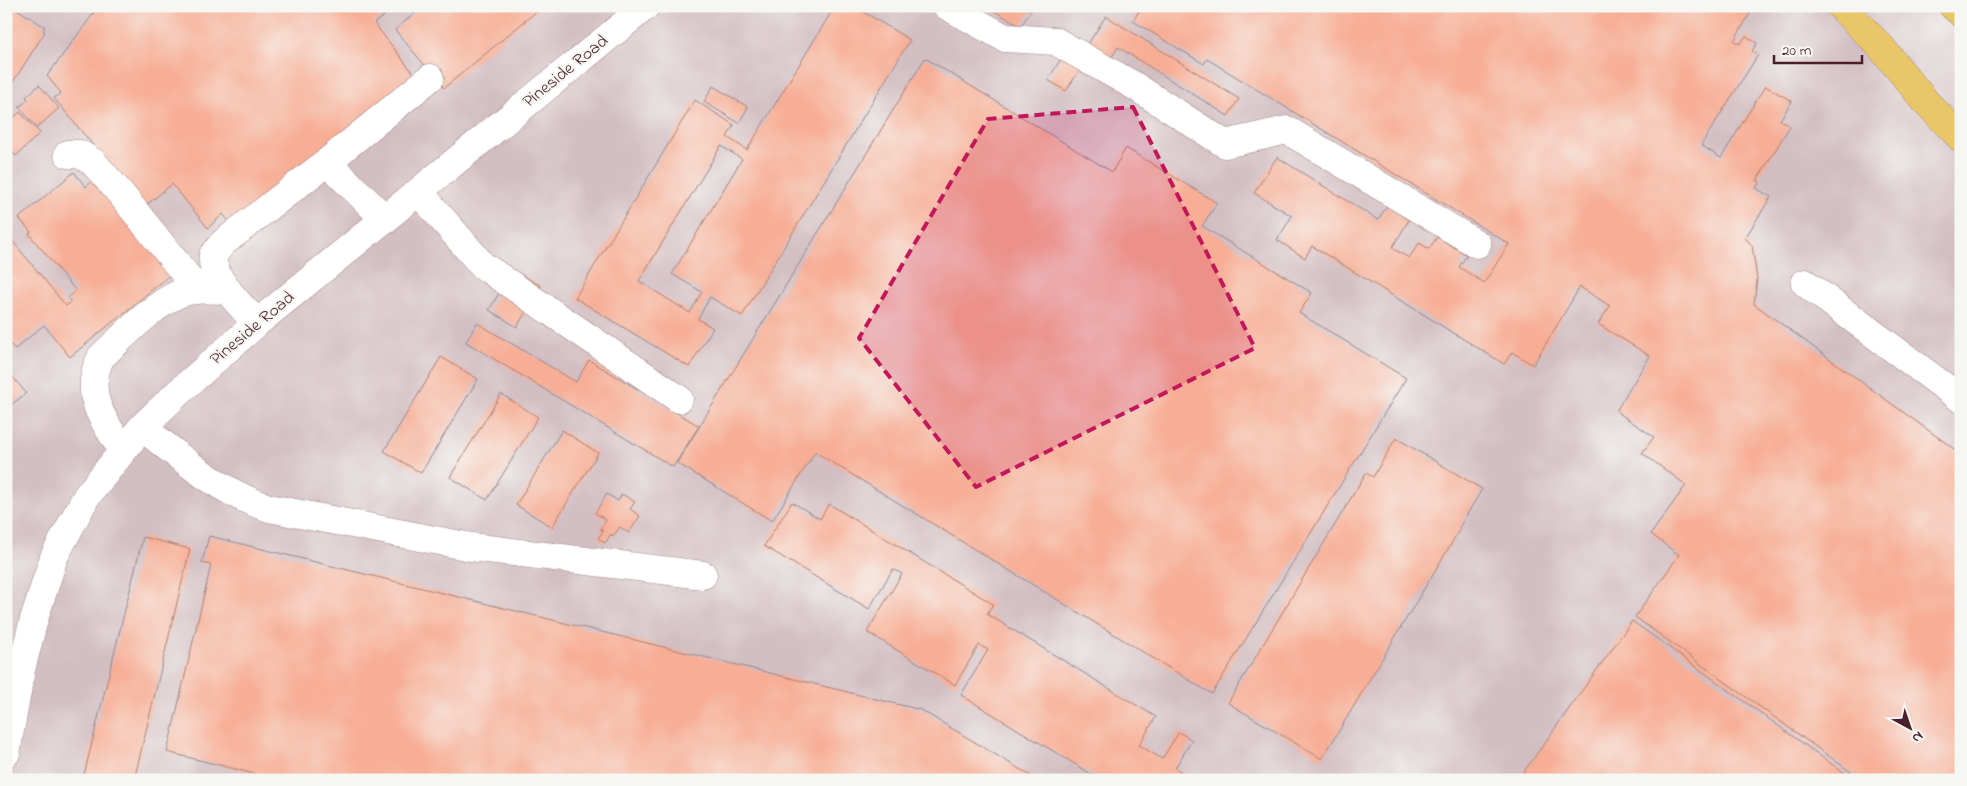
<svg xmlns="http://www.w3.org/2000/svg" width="1967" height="786" font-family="'Indie Flower',sans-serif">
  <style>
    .industrial { fill: #d2bec3 }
    .building { fill: #f7ae95; fill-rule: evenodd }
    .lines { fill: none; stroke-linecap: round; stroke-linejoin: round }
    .minor-casing { stroke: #9e8480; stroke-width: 29 }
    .major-casing { stroke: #9e8480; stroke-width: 29 }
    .minor { stroke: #fff; stroke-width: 28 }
    .major { stroke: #e9c769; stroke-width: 28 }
    .marked { fill: #c2185b; fill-opacity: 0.2; stroke: #c2185b; stroke-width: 4; stroke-dasharray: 10 6; stroke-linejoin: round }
    .labels { text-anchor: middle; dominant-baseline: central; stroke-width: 4.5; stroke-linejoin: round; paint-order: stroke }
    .street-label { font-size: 18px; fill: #4a1f2b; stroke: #f6f6f2 }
  </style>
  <rect width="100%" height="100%" fill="#f6f6f2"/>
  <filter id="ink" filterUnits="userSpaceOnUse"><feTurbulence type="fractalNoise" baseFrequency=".02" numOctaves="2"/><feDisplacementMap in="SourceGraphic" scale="10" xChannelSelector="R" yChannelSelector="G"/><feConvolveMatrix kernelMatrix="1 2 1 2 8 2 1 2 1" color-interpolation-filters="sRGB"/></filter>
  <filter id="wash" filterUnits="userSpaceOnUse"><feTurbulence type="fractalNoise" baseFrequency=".0096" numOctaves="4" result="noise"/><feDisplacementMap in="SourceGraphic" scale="20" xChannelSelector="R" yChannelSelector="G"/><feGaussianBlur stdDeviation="1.12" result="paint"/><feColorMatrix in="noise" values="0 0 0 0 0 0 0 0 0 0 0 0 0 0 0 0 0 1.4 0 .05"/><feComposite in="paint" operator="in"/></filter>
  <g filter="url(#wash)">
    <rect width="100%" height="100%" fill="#f2e9d6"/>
    <path class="industrial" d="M 6,6 L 1950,6 L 1961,15 L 1961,780 L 6,780 Z"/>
    <g id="blocks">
      <path class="building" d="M 6,6 L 12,6 L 45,27 L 43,30 L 45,32 L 6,93 Z
        M 99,6 L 376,6 L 384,16 L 374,23 L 414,74 L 232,225 L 223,214 L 208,228 L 172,184 L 144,207 L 54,98 L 61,93 L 47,76 Z
        M 423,6 L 543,6 L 444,88 L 395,30 Z
        M 835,6 L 854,6 L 910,40 L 742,316 L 710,297 L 698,319 L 713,328 L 689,367 L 575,298 L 695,100 L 734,125 L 727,137 L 747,150 ZM 721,146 L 742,159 L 672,274 L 702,292 L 690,313 L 639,281 Z
        M 985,6 L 1034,6 L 1021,26 Z
        M 1142,6 L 1749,6 L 1753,8 L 1734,41 L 1740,44 L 1746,36 L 1757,43 L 1752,51 L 1758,55 L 1701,145 L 1721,158 L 1765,86 L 1792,101 L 1780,120 L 1790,126 L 1757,180 L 1760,182 L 1756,188 L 1771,197 L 1745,238 L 1752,245 L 1757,279 L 1754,304 L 1961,454 L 1961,780 L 1862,780 L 1635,617 L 1679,555 L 1651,534 L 1686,485 L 1642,453 L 1654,437 L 1616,411 L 1650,356 L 1598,324 L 1610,306 L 1580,287 L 1533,365 L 1512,352 L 1504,364 L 1312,246 L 1305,258 L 1277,240 L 1292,216 L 1254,193 L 1277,157 L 1378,220 L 1387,206 L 1409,220 L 1392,248 L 1409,258 L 1419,243 L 1429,249 L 1437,237 L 1467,255 L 1459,267 L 1484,283 L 1509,244 L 1207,59 L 1204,64 L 1133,21 Z
        M 1106,16 L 1239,99 L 1228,116 L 1118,47 L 1111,58 L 1088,44 Z
        M 1065,52 L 1084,63 L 1066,91 L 1048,80 Z
        M 925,58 L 1112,172 L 1126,148 L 1217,203 L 1202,226 L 1312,293 L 1299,313 L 1406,378 L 1212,694 L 815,452 L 772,521 L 677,463 Z
        M 39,85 L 59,108 L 37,128 L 19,107 L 28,100 L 26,97 Z
        M 713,86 L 748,107 L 739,123 L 704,102 Z
        M 20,112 L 40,133 L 16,156 L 6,146 L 6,124 Z
        M 74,172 L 86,187 L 94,179 L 175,271 L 70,357 L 44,325 L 15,349 L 10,344 L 6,348 L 6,233 L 66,306 L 71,302 L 68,298 L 76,291 L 29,234 L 31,232 L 19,218 Z
        M 513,270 L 541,286 L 517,327 L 489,310 Z
        M 477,323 L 576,382 L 589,360 L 699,426 L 673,467 L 466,342 Z
        M 441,357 L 478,379 L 421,473 L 384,451 Z
        M 6,369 L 26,393 L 6,409 Z
        M 501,394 L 538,417 L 487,500 L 450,477 Z
        M 562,430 L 598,453 L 552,527 L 516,505 Z
        M 1396,438 L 1482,489 L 1459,528 L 1460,529 L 1322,759 L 1228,703 L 1366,473 L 1373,477 Z
        M 607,494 L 618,501 L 622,494 L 635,502 L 630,509 L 640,516 L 629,533 L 620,527 L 613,536 L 611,534 L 605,543 L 598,538 L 603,531 L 600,529 L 606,520 L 595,513 Z
        M 792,502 L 820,519 L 829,504 L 993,604 L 987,614 L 1156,717 L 1139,745 L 1162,759 L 1179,732 L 1192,740 L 1175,768 L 1184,774 L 1180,780 L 1101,780 L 961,695 L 988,650 L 979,645 L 955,685 L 867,632 L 902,574 L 893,569 L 869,609 L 764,546 Z
        M 209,536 L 921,710 L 1038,780 L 279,780 L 167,752 L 211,565 L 202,563 Z
        M 143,537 L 190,549 L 134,780 L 85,780 L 83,779 Z
        M 1632,621 L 1854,780 L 1518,780 Z"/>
    </g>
  </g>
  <g filter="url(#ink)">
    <use href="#blocks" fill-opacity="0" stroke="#9e8480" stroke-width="1"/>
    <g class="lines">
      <g class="minor-casing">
        <path id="minor" d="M 947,6 L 1005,38 L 1055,41 L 1133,85 L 1225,144 L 1287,130 L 1477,244
          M 68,154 L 80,154 L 93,162 L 121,194 L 198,290
          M 327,162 L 430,78
          M 419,192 L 482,265 L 679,399
          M 1805,283 L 1961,399
          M 257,323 C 244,309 209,276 213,255 L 224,242 L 327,162 L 386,220
          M 142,427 C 181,458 221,493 269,508 L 471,547 L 703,575
          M 123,451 C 103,419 82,395 101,357 C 122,338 161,296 188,291 C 201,288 215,290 227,290
          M 6,753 L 21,670 L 34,619 L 54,557 L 86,497 L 142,427 L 180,391 L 257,323 L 646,6"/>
      </g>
      <g class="major-casing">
        <path id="major" d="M 1840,6 L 1880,46 L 1926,102 L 1961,138
          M 1953,6 L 1961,13"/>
      </g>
      <use href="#minor" class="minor"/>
      <use href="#major" class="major"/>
    </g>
  </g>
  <path class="marked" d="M 1133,107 L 1255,348 L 976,487 L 859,338 L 988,119 Z"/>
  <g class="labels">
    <g class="street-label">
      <text transform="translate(566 72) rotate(-39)">Pineside Road</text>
      <text transform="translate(253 329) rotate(-40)">Pineside Road</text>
    </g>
  </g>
  <rect width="1967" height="786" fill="none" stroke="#f6f6f2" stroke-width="25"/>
  <g transform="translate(1910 728) rotate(140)" stroke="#f6f6f2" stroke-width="4" paint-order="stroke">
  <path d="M0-4L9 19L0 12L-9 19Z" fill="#4a1f2b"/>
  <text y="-8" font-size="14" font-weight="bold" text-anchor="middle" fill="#4a1f2b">N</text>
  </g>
  <path d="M1774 55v8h88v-8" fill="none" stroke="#4a1f2b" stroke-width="2.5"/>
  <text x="1782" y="55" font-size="15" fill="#4a1f2b" stroke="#f6f6f2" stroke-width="4" paint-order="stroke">20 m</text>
</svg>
